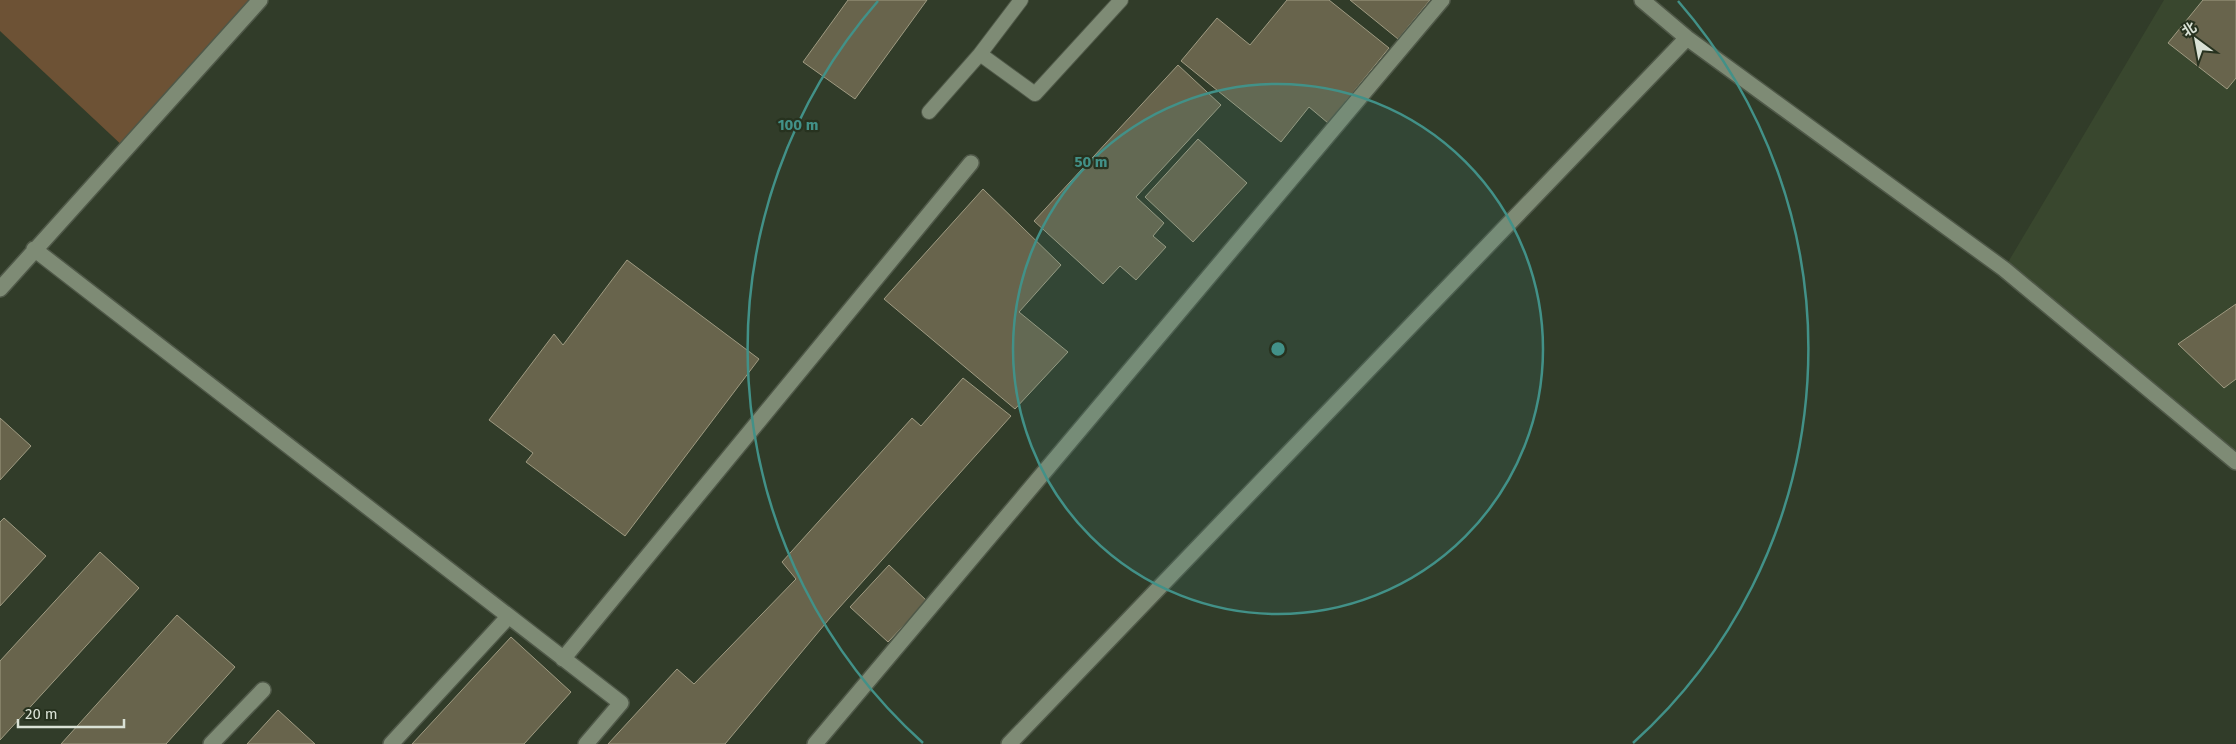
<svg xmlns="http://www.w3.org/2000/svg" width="2236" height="744" font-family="'Fira Sans','Noto Sans SC',sans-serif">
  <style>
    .built { fill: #39472e }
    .green { fill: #6d5235 }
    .building { fill: #68644c; stroke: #9f9b82 }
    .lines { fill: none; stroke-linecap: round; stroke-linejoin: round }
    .lane-casing { stroke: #4f5848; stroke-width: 16 }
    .street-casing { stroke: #4f5848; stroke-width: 18 }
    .lane { stroke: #7e8b75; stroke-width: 14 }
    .street { stroke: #7e8b75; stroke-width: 15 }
    .ring { fill: none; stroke: #429188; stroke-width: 2.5 }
    .centre { fill: #429188; stroke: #27321f; stroke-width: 2.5 }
    .ring-label { font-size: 15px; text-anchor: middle; font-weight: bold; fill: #429188; stroke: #27321f; stroke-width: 4.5; stroke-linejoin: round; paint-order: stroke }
  </style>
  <rect width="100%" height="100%" fill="#313c29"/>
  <path class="built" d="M 2164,0 L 2236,0 L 2236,462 L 2004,269 Z"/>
  <path class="green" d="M 0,0 L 260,0 L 126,149 L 0,31 Z"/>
  <path class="building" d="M 848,0 L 927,0 L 855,99 L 803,62 Z
    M 1287,0 L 1329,0 L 1389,48 L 1328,123 L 1309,107 L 1281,142 L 1181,61 L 1217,18 L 1250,45 Z
    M 1350,0 L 1430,0 L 1398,39 Z
    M 2203,0 L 2236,0 L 2236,78 L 2227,89 L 2168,43 Z
    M 1178,65 L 1221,105 L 1136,197 L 1164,223 L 1153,236 L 1166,247 L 1136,280 L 1120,266 L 1103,284 L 1034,221 Z
    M 1198,139 L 1247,183 L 1193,242 L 1145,197 Z
    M 983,189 L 1061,265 L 1019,312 L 1068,352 L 1015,409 L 884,299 Z
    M 627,260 L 759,359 L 625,536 L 526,462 L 533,453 L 489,420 L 554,334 L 563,345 Z
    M 2236,304 L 2236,379 L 2224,388 L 2178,344 Z
    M 963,378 L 1011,416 L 830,618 L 725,744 L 608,744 L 677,669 L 694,684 L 796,579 L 782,562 L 912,418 L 921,426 Z
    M 0,418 L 31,446 L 0,480 Z
    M 4,518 L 46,556 L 0,606 L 0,522 Z
    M 100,552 L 139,588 L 0,740 L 0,661 Z
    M 889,565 L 927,601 L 888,642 L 850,607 Z
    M 177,615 L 235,667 L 166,744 L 61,744 Z
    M 511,637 L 571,692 L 524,744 L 412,744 Z
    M 278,710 L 315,744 L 247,744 Z"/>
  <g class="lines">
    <g class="lane-casing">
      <path id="lane" d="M 1021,0 L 980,54 L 1035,94 L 1121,0
        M 929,112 L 980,54"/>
    </g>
    <g class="street-casing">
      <path id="street" d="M 1642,0 L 1687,38 L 2004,269 L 2236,462
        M 34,249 L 621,703 L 586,744
        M 0,289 L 260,0
        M 563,659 L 971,163
        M 211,744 L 263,690
        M 391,744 L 508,617
        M 815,744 L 1442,0
        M 1009,744 L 1687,38"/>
    </g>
    <use href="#lane" class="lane"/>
    <use href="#street" class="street"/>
  </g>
  <circle cx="1278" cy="349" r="265" fill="#429188" fill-opacity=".12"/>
  <g class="ring">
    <circle cx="1278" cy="349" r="265"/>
    <path d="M923 743A530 530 0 0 1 878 1M1678 1A530 530 0 0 1 1633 743"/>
  </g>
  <circle cx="1278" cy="349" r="8" class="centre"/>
  <g class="ring-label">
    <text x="798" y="130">100 m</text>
    <text x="1091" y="167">50 m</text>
  </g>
  <g transform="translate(2196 40) rotate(328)" stroke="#27321f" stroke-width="4" paint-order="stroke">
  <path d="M0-4L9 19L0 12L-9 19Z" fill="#dae2d6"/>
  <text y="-8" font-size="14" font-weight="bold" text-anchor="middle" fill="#dae2d6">北</text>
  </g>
  <path d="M18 719v8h106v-8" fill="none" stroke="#dae2d6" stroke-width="2.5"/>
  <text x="25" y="719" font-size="15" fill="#dae2d6" stroke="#27321f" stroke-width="4" paint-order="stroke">20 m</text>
</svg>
